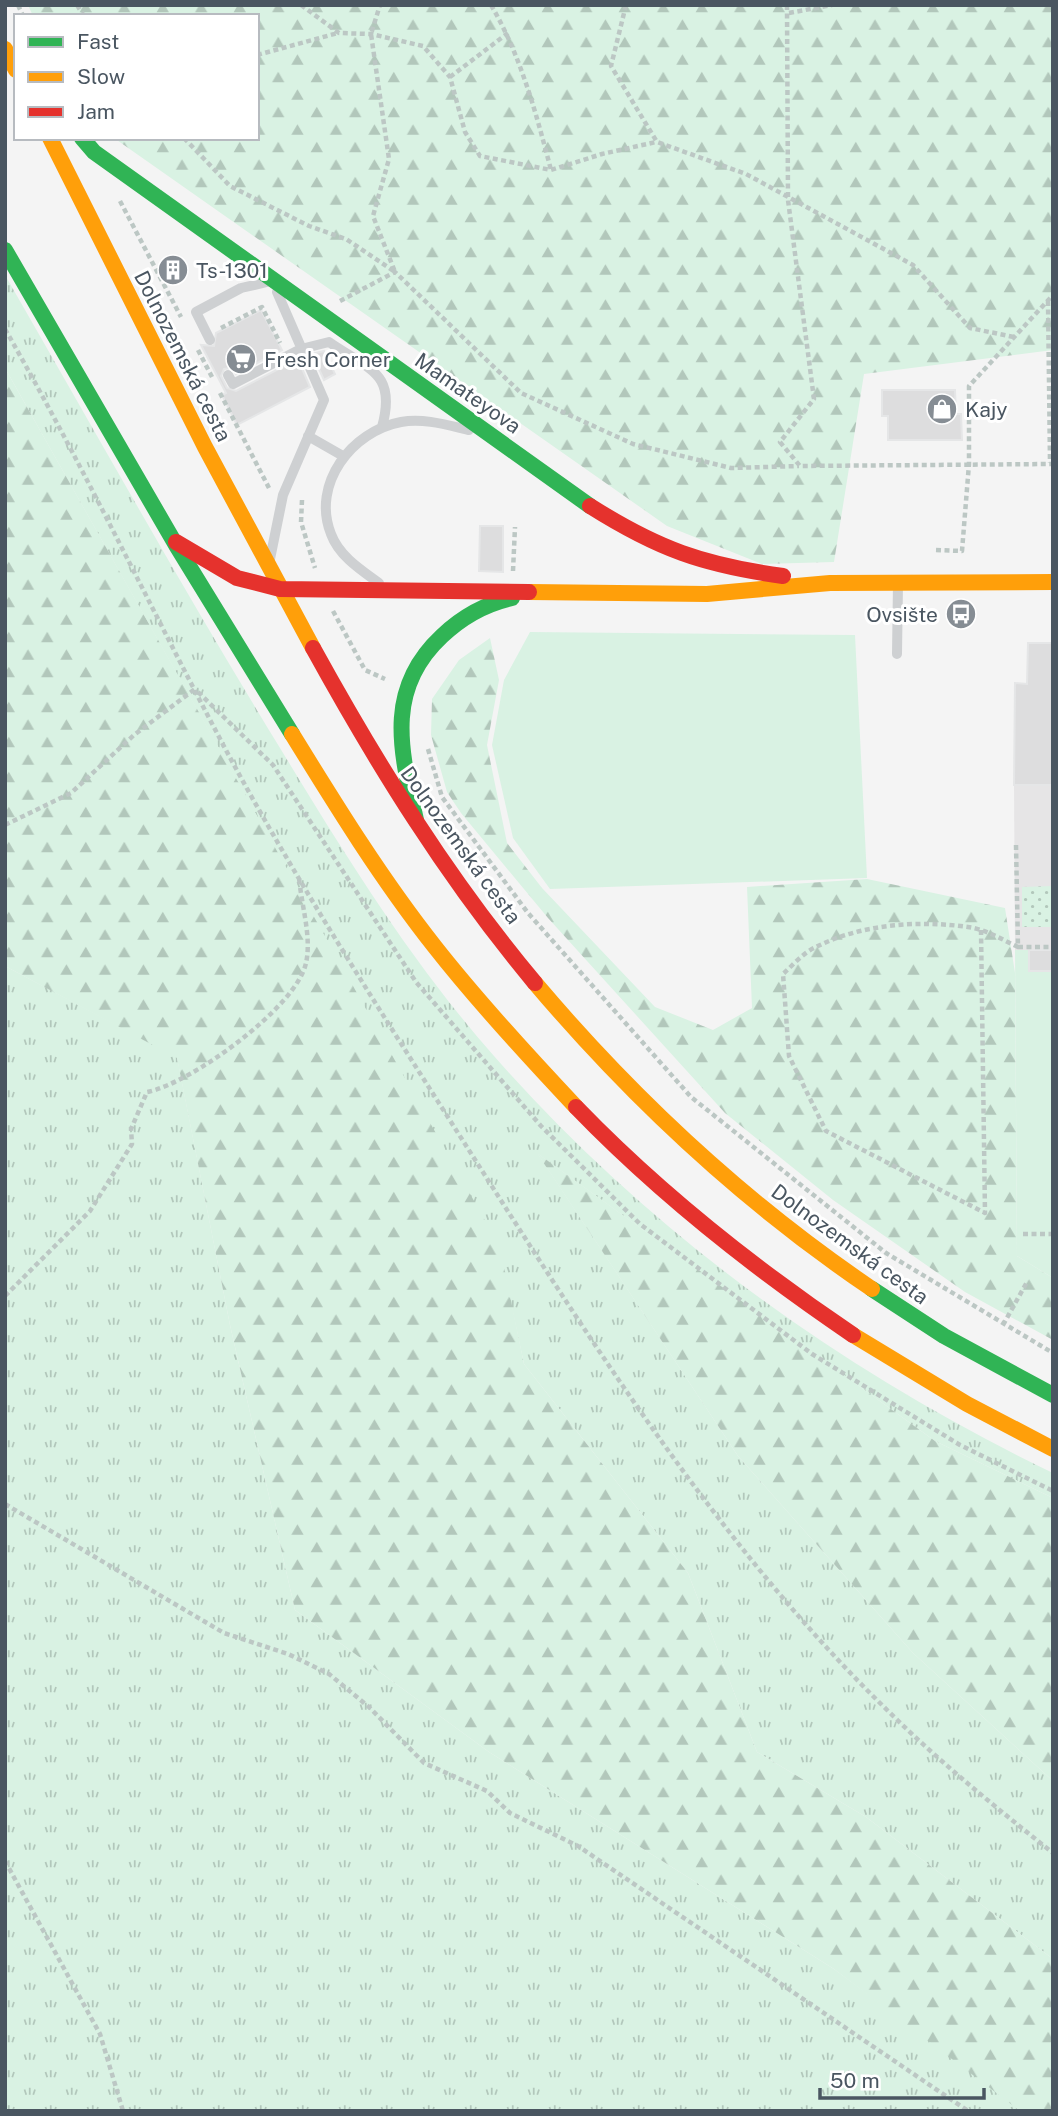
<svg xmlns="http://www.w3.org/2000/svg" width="1058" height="2116" font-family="'Public Sans',sans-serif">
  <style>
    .education { fill: #e6e5e6 }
    .grass { fill: url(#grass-tufts) }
    .forest { fill: url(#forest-firs) }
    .park { fill: url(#park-dots) }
    .pitch { fill: #d9f2e3 }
    .building { fill: #ddddde; stroke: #e5e6e7; stroke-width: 2 }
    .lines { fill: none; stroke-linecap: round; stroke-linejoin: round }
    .path { stroke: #bcc7c4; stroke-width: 4.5; stroke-dasharray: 5 3.5; stroke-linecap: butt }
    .lane { stroke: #ced0d2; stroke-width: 10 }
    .fast { stroke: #30b455; stroke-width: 16 }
    .slow { stroke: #ff9f0a; stroke-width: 16 }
    .jam { stroke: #e5322d; stroke-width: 16 }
    .labels { text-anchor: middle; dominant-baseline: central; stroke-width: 6; stroke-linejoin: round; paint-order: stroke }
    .poi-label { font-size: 21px; fill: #4a5661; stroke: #fff; text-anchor: start }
    .street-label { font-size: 21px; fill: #4a5661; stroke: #fff }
  </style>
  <defs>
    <pattern id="grass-tufts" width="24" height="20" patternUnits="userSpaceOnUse" patternTransform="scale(1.75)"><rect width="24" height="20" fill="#d9f2e3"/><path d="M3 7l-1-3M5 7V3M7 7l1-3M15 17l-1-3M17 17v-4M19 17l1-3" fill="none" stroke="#b2c7bb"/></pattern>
    <pattern id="forest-firs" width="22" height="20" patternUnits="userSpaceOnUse" patternTransform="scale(1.75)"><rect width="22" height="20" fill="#d9f2e3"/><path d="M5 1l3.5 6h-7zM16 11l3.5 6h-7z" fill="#b2c7bb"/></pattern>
    <pattern id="park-dots" width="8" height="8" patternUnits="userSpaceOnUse" patternTransform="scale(1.75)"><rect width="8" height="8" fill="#d9f2e3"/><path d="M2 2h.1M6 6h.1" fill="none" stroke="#b2c7bb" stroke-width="1.8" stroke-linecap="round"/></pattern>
  </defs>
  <rect width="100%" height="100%" fill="#f4f4f4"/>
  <path class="education" d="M 1014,785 L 1053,785 L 1053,950 L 1015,950 Z"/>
  <path class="grass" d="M 5,275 C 96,433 185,593 280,748 C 345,855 411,962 494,1056 C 650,1233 841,1371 1053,1473 L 1053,1498 L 935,1441 L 538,1154 L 738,1456 L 913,1653 L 1053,1781 L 1053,1959 L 866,1817 L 757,1752 L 688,1573 L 524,1364 L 499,1247 L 5,368 Z
    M 5,966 L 177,1057 L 230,1325 L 295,1610 L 489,1752 L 834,1969 L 1025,2111 L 5,2111 Z"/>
  <path class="forest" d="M 28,5 L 1053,5 L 1053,350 L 864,374 L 834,562 L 762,564 L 667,526 L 114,138 L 257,138 L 257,16 L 33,16 Z
    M 5,368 L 500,1247 L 524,1364 L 688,1573 L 757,1752 L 866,1817 L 1053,1959 L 1053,2111 L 1020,2111 L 834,1969 L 489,1752 L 295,1610 L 230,1325 L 177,1058 L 5,966 Z
    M 490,638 L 499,680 L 487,745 L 507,843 L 542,888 L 655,1007 L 713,1030 L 752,1008 L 747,887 L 867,879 L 1005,908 L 1015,973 L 1017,1256 L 1053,1278 L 1053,1340 L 965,1292 L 833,1200 L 725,1113 L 548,918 L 461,813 L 447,792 L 431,735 L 432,699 L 459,660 Z
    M 537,1153 L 935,1441 L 1053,1498 L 1053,1781 L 913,1653 L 738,1456 Z"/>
  <path class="park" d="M 1053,886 L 1053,927 L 1022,927 L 1022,887 Z"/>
  <path class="pitch" d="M 530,632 L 855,635 L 867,878 L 550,889 L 513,838 L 492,745 L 504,680 Z
    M 1015,950 L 1053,950 L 1053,1278 L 1017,1256 Z"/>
  <path class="building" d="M 261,310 L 282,350 L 236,374 L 231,368 L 224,369 L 221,376 L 227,388 L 236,391 L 298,359 L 310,387 L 237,425 L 222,395 L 226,393 L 201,345 L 214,346 L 216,333 Z
    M 324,351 L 335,374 L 324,380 L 312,354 Z
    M 882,390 L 955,390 L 956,414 L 961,414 L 962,440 L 888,440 L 888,416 L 882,416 Z
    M 480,526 L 503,526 L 503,572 L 479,571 Z
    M 1028,643 L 1053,643 L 1053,785 L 1014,785 L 1015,683 L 1027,684 Z
    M 1029,950 L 1053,950 L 1053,971 L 1029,971 Z"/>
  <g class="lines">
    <path class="path" d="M 18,5 L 23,16
      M 77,5 L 84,16
      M 301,5 L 339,33 L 371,34 L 423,46 L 450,77 L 465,132 L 480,156 L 551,170 L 602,154 L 656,142
      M 491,5 C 521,56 536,113 551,170
      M 626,5 L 611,66 L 657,142 L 746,174 L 913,265 L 970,328 L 1014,337
      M 787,5 L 788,200 L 814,399 L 780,442 L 800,466 L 1053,464
      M 789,13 L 832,5
      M 257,55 L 338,33
      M 450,77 L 508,33
      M 184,138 L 230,186 L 309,226 L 346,239 L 395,272 L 373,216 L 389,159 L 371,34 L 380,5
      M 120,201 L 181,317
      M 340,301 L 395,272 L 521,393 L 633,444 L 731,468 L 799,466
      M 1048,301 L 1050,463
      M 221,328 L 262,307 L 280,343
      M 5,329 C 84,467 152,611 227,752 C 299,886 383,1015 465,1144 C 588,1337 718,1544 883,1706 C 936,1759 994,1806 1053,1853
      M 198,350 L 213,379
      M 220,393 L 269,488
      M 302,500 L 301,522 L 315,568
      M 936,550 L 962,551 L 969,464 L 969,386 L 1053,295
      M 513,571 L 515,527
      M 333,611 L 365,670 L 385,679
      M 198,692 L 273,765 L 416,982 L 541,1126 L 640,1224 L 812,1354 L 960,1445 L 1053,1491
      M 428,749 L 442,797 L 528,913 L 691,1097 L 886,1253 L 1053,1353
      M 5,825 L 71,793 L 134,735 L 195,689
      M 1016,845 L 1018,947 L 1053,947
      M 981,930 L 985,1213 L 826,1131 L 789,1056 L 783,974 C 793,965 804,952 816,947 C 861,924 919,920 968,927 C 985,929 1003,940 1018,947
      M 1023,1234 L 1053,1234
      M 5,1296 L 90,1211 L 132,1144 L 131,1129 L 147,1092 C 190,1084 297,1007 306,963 C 312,937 301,904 299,877
      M 1003,1325 L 1027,1282
      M 5,1504 L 224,1633 L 288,1654 L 329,1674 L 369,1707 L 424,1763 L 487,1791 L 510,1813 L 578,1846 L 968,2111
      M 5,1861 L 100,2034 L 123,2111"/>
    <path class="lane" d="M 210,340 L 196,312 L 241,288 L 267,282
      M 228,375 L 233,384 L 301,349 L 329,342 C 369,370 397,372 382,427
      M 308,436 L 343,456
      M 270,559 L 283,495 L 324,400 L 277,292
      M 379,583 C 361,570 339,556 331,534 C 311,484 352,431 401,422 C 424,418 447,425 469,430
      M 897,654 L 898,583"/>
    <path class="fast" d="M 82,138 L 94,152 L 590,506
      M 5,250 L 176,545 L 292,734
      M 416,820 C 401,751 384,690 442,636 C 462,617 485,604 512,598
      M 872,1289 L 944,1336 L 1053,1395"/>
    <path class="slow" d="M 5,49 L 16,70
      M 50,138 L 205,447 L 313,648
      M 529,592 L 707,594 L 830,583 L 1053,582
      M 292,734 C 337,807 382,880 435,947 C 479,1003 527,1055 576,1107
      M 535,983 C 634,1100 745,1203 872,1289
      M 853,1335 L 967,1404 L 1053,1449"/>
    <path class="jam" d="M 590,506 C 658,549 703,565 783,576
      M 176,542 L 237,578 L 280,589 L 529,592
      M 313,648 C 378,766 448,879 535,983
      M 576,1107 C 659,1193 754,1268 853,1335"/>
  </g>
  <defs>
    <g id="building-disc" transform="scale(1.575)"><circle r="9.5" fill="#868d94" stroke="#fff"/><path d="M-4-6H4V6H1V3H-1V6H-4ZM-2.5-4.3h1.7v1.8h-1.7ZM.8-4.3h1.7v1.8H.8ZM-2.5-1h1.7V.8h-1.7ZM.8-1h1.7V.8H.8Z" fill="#fff"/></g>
    <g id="supermarket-disc" transform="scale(1.575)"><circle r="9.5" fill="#868d94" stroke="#fff"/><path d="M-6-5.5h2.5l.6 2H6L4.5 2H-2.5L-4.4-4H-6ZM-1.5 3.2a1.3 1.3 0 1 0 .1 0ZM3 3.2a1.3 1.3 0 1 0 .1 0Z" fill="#fff"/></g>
    <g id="shop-disc" transform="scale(1.575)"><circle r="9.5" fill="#868d94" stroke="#fff"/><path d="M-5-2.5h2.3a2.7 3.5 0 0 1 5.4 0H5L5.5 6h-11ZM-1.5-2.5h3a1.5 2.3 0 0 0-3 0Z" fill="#fff"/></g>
    <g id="bus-disc" transform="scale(1.575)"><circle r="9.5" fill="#868d94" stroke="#fff"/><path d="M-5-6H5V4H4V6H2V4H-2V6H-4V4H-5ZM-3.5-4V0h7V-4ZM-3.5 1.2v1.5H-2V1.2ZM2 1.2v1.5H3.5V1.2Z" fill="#fff"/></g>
  </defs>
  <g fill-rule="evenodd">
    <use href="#building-disc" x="173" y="270"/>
    <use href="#supermarket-disc" x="241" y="359"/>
    <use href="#shop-disc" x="942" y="409"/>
    <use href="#bus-disc" x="961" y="614"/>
  </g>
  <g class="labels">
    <g class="poi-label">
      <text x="196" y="270">Ts-1301</text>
      <text x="264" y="359">Fresh Corner</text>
      <text x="965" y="409">Kajy</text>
      <text x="938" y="614" text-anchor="end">Ovsište</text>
    </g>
    <g class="street-label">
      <text transform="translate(183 356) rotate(63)">Dolnozemská cesta</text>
      <text transform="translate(468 393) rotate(35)">Mamateyova</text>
      <text transform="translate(461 845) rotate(54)">Dolnozemská cesta</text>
      <text transform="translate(850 1244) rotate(36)">Dolnozemská cesta</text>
    </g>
  </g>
  <rect width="1058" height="2116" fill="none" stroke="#4a5661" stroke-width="14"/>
  <rect x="14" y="14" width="245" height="126" fill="#ffffff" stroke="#b7bbc0" stroke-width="2"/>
  <rect x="28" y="37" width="35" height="10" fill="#30b455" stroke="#b7bbc0" stroke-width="2"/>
  <text x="77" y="49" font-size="21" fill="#4a5661">Fast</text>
  <rect x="28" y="72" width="35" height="10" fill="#ff9f0a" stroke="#b7bbc0" stroke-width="2"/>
  <text x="77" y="84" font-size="21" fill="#4a5661">Slow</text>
  <rect x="28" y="107" width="35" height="10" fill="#e5322d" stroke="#b7bbc0" stroke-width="2"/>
  <text x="77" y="119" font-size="21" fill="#4a5661">Jam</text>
  <path d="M820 2088v10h164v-10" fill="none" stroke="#4a5661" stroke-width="3.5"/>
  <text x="830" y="2088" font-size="21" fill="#4a5661" stroke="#ffffff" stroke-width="5" paint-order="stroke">50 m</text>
</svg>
